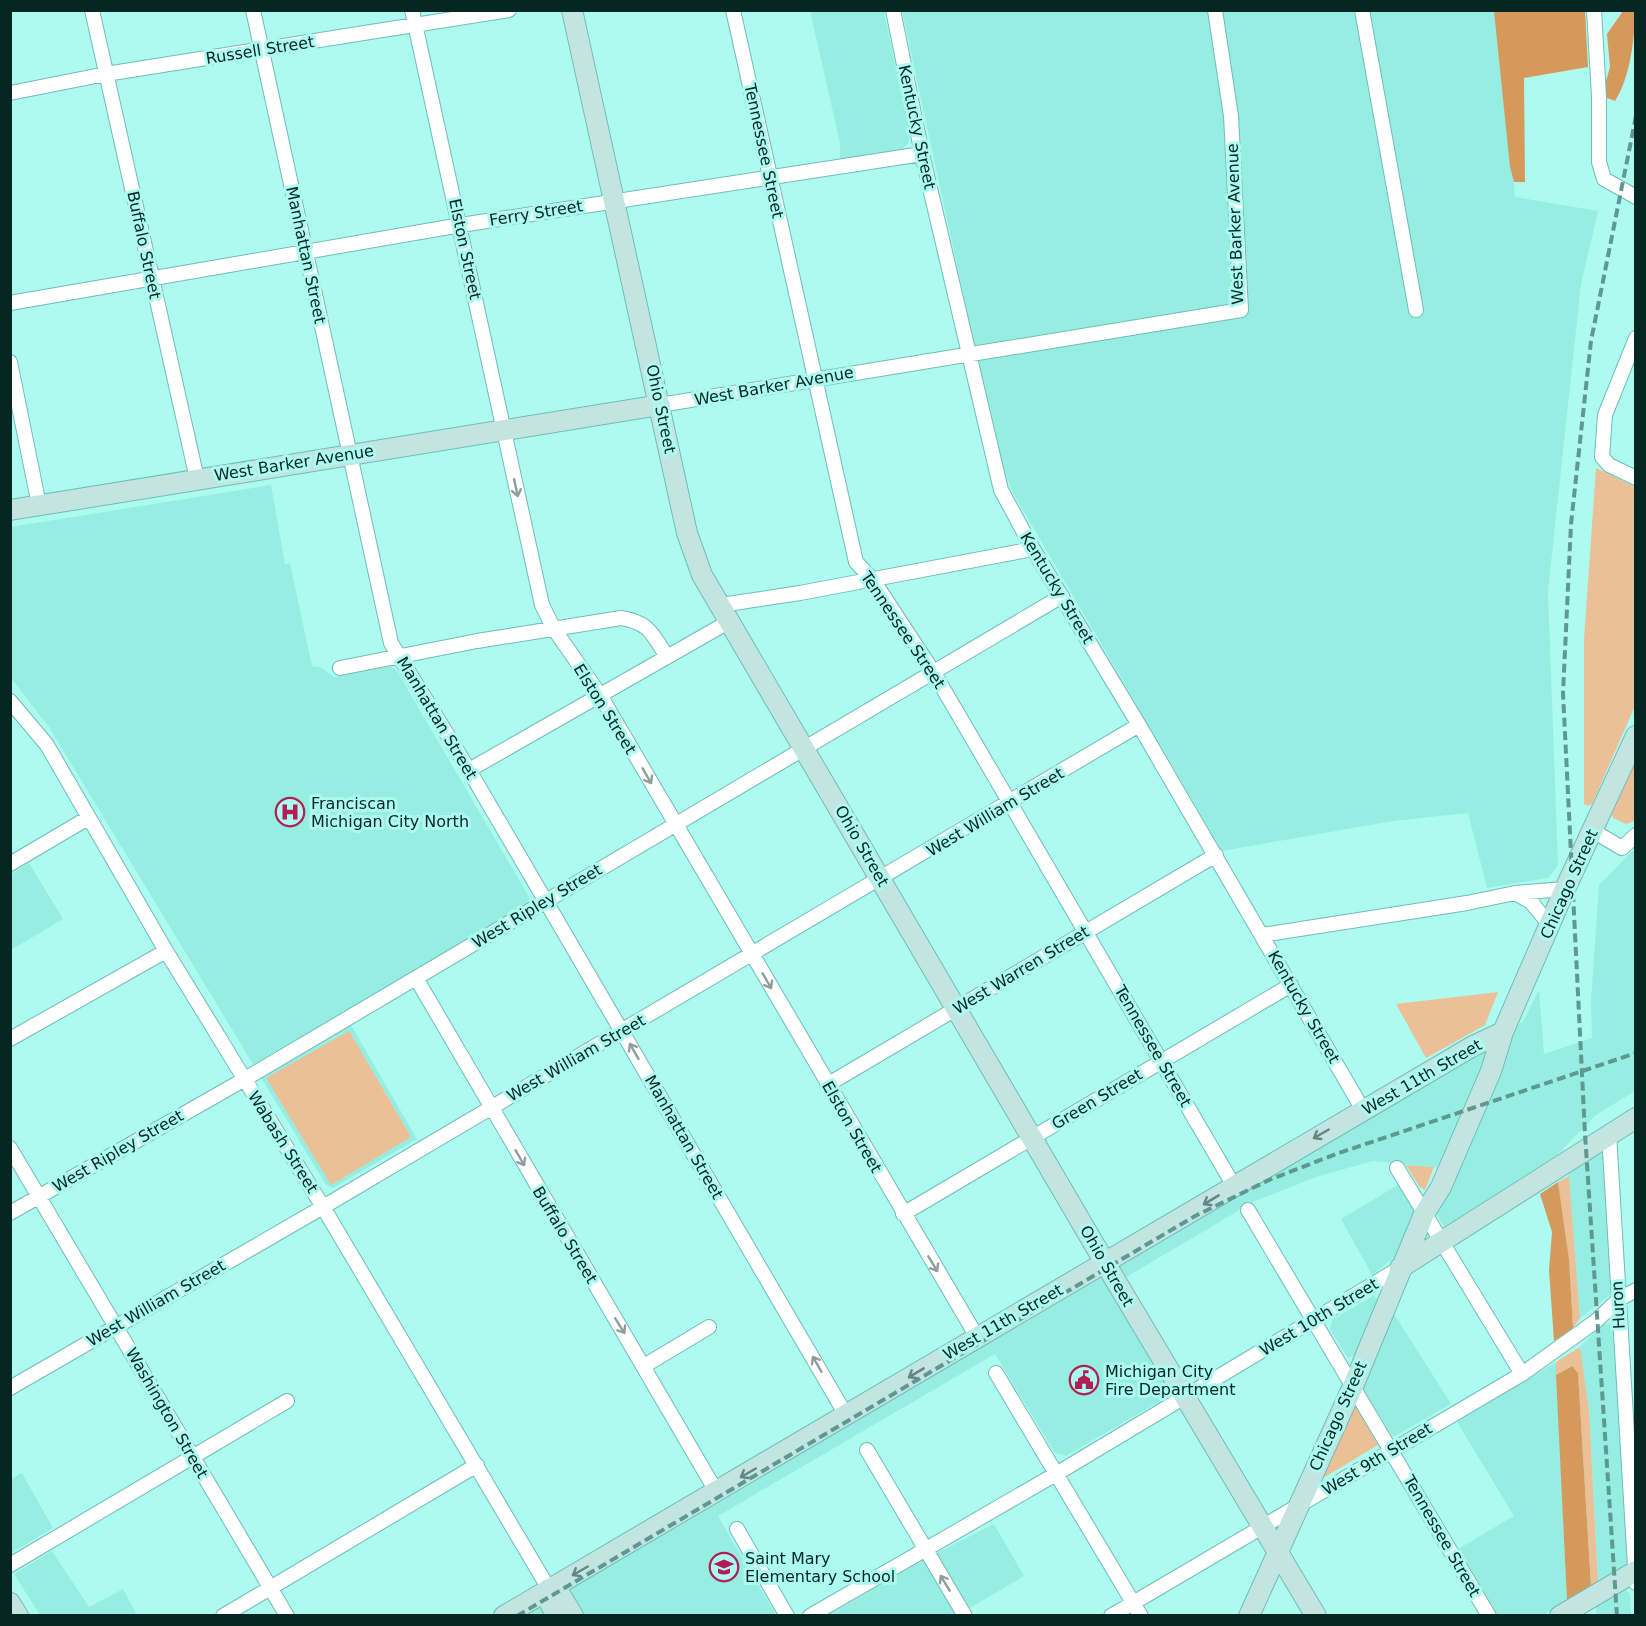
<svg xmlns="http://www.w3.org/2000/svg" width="1646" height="1626" font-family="'DejaVu Sans',sans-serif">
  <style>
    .built { fill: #96eee3 }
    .green { fill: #ebc096 }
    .forest { fill: #d5995b }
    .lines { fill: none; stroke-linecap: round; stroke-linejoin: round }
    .street-casing { stroke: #71bcb4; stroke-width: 16 }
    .secondary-casing { stroke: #71bcb4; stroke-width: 22 }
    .street { stroke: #fff; stroke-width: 14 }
    .secondary { stroke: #c2e5e2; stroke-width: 20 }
    .rail { stroke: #5f9891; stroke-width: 4; stroke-dasharray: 9 4.5; stroke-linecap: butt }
    .oneway { stroke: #8e9e9c }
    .oneway2 { stroke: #648683 }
    .labels { text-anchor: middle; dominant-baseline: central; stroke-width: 6; stroke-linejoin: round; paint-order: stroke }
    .street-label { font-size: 16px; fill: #052724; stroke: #adfaf0 }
    .poi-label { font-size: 16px; fill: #052724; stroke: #adfaf0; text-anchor: start }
  </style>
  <rect width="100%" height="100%" fill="#adfaf0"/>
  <path class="built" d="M 810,11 L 884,11 L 909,131 L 909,142 L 902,149 L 840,160 L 840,143 Z
    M 902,11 L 1501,11 L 1515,197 L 1598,211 L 1581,284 L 1548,591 L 1558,865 L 1548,878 L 1487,888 L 1468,813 L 1393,821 L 1222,851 L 1013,493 L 998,455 Z
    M 271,485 L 285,564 L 290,563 L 312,666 L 320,667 L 334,677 L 390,666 L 397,671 L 529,897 L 528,903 L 344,1013 L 417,1139 L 333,1188 L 326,1185 L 49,727 L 11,678 L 11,527 Z
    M 1635,848 L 1635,1091 L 1596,1115 L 1557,1155 L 1446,1230 L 1434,1210 L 1452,1169 L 1373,1161 L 1319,1176 L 1255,1201 L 1111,1286 L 1170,1387 L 1165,1398 L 1066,1456 L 1055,1453 L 995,1354 L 718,1516 L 776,1615 L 509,1616 L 1523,1022 L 1539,990 L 1544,1054 L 1592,1038 L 1591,1002 L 1599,885 Z
    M 29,863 L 63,919 L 11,950 L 11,874 Z
    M 1603,1152 L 1612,1290 L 1609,1296 L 1580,1318 L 1568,1167 L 1593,1154 Z
    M 1401,1183 L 1417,1213 L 1395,1257 L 1372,1275 L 1341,1219 Z
    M 1374,1295 L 1378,1300 L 1356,1354 L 1348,1358 L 1330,1329 L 1332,1320 Z
    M 1391,1309 L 1451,1404 L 1393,1437 L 1360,1384 Z
    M 1610,1323 L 1613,1326 L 1628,1563 L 1627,1570 L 1598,1583 L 1589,1410 L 1580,1347 L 1603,1324 Z
    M 1556,1362 L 1567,1601 L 1543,1615 L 1497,1615 L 1458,1549 L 1514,1516 L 1457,1422 Z
    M 22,1473 L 53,1528 L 11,1553 L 11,1479 Z
    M 994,1524 L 1024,1576 L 958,1615 L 828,1616 L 923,1560 Z
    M 52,1551 L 89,1607 L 123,1589 L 137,1615 L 40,1615 L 14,1574 Z
    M 1625,1589 L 1630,1594 L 1631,1615 L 1596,1616 L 1596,1602 Z"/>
  <path class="green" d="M 1596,468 L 1635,487 L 1635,706 L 1592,804 L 1588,806 L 1584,804 L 1584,639 Z
    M 1635,754 L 1635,821 L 1626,824 L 1613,818 L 1611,812 Z
    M 1498,992 L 1485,1025 L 1426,1058 L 1396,1004 Z
    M 349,1031 L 411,1137 L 331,1185 L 266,1078 Z
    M 1406,1165 L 1434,1167 L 1425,1190 L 1419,1186 Z
    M 1569,1176 L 1580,1318 L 1573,1328 L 1569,1259 L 1558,1182 Z
    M 1580,1347 L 1589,1410 L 1598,1583 L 1591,1587 L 1578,1373 L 1571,1366 L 1556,1375 L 1556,1362 Z
    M 1355,1405 L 1378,1445 L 1323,1478 L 1320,1474 L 1350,1406 Z"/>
  <path class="forest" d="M 1494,11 L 1585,11 L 1588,67 L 1524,78 L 1525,182 L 1514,182 L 1510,167 Z
    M 1623,11 L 1635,11 C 1635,38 1630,78 1615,101 L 1607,98 L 1604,88 L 1610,67 L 1607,34 Z
    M 1558,1182 L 1569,1259 L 1573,1328 L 1554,1341 L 1549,1270 L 1552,1232 L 1540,1194 Z
    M 1572,1366 L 1578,1373 L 1591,1587 L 1567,1601 L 1556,1375 Z"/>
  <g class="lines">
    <g class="street-casing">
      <path id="street" d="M 92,10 L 197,479
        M 253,10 L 391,643 L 469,770 L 846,1415
        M 412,10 L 542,605 L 554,629 L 600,695 L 977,1337
        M 733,10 L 856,562 L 873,580 L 934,673 L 1234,1186
        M 893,10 L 922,154 L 1001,490 L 1033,549 L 1139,725 L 1363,1110
        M 1362,10 L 1416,310
        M 1594,10 L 1599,97 L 1599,162 L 1604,179 L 1636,197
        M 10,93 L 106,74 L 509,10
        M 10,303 L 461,225 L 922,154
        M 1636,338 L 1605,415 L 1602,457 L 1609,465 L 1636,478
        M 10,362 L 39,505
        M 660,405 L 1241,310 L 1231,116 L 1215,10
        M 721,605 L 800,593 L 1033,549
        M 340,668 L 477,641 L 621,618 C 649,622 653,635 667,657
        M 10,701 L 47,745 L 166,951 L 323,1207 L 549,1589
        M 469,770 L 730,621
        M 1593,831 L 1622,848 L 1636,835
        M 10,864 L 88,818
        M 1515,893 L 1531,902 L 1550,925
        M 1262,935 L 1467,903 L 1515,893 L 1565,889
        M 416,978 L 716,1491
        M 10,1039 L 166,951
        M 827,1085 L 1216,855
        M 1609,1134 L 1636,1583
        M 10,1148 L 287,1616
        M 1397,1168 L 1522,1374
        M 1248,1210 L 1489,1616
        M 10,1213 L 245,1079 L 1062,596
        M 903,1214 L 1291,985
        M 644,1366 L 709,1327
        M 996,1373 L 1141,1616
        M 10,1388 L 323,1207 L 1139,725
        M 867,1450 L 965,1616
        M 737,1529 L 787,1616
        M 10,1565 L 287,1401
        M 223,1616 L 477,1465
        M 810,1616 L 1056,1474 L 1400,1268
        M 1111,1616 L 1522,1374 L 1596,1321 L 1618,1300 L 1636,1290"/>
    </g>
    <g class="secondary-casing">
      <path id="secondary" d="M 572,10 L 687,533 L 702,575 L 1111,1273 L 1316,1616
        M 10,510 L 660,405
        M 1400,1268 L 1636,1118
        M 10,1603 L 18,1616
        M 504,1616 L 1473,1046 L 1503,1032
        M 557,1616 L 547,1598 L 549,1589 L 558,1591 L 573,1616
        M 1249,1616 L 1354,1384 L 1424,1214 L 1441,1187 L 1491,1071 L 1503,1032 L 1565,889 L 1636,736
        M 1560,1616 L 1636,1571"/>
    </g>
    <use href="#street" class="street"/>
    <use href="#secondary" class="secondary"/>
    <path class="rail" d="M 517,1616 L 1195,1216 L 1269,1180 L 1336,1154 L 1636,1053
      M 1617,1616 L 1585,1134 L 1563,693 L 1571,524 L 1591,341 L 1636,116"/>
  </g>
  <defs><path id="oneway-shaft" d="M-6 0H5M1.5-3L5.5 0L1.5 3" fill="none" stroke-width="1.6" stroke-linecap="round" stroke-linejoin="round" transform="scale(1.5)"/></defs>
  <g class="oneway">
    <use href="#oneway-shaft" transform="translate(516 488) rotate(78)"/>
    <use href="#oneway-shaft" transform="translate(647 776) rotate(60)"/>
    <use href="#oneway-shaft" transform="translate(767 981) rotate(60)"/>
    <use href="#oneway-shaft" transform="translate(634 1051) rotate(-120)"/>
    <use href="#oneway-shaft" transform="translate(520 1158) rotate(60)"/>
    <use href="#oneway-shaft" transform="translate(933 1264) rotate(59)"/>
    <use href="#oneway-shaft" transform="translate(620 1326) rotate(58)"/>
    <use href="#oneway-shaft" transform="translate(817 1364) rotate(-120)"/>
    <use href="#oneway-shaft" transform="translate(945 1583) rotate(-121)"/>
  </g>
  <g class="oneway2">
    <use href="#oneway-shaft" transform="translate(1321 1134) rotate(150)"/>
    <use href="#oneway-shaft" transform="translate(1211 1200) rotate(149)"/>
    <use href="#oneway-shaft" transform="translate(916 1373) rotate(149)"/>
    <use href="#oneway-shaft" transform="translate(748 1473) rotate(150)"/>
    <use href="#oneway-shaft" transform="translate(580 1571) rotate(150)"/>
  </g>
  <defs>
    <g id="hospital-ring" transform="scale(1.5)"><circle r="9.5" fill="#adfaf0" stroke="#af1f53" stroke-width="1.5"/><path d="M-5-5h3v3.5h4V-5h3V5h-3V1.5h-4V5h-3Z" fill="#af1f53"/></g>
    <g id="civic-ring" transform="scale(1.5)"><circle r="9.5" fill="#adfaf0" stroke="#af1f53" stroke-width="1.5"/><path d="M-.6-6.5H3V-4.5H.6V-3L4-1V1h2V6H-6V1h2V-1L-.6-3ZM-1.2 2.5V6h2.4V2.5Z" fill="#af1f53"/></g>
    <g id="school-ring" transform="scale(1.5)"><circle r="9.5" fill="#adfaf0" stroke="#af1f53" stroke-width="1.5"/><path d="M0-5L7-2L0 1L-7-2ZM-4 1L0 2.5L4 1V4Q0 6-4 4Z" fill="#af1f53"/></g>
  </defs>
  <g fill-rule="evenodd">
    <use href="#hospital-ring" x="290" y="812"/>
    <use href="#civic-ring" x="1084" y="1380"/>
    <use href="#school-ring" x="724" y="1567"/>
  </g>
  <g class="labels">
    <g class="street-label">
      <text transform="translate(260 50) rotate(-9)">Russell Street</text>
      <text transform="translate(917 127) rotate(78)">Kentucky Street</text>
      <text transform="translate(764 151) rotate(78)">Tennessee Street</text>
      <text transform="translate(536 213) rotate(-9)">Ferry Street</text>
      <text transform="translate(1235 224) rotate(-92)">West Barker Avenue</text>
      <text transform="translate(144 245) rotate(78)">Buffalo Street</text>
      <text transform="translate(465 249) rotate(78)">Elston Street</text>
      <text transform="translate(306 255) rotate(78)">Manhattan Street</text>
      <text transform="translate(774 386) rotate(-10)">West Barker Avenue</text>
      <text transform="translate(661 409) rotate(78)">Ohio Street</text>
      <text transform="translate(294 463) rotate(-9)">West Barker Avenue</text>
      <text transform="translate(1057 588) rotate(59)">Kentucky Street</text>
      <text transform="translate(903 630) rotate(56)">Tennessee Street</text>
      <text transform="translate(605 709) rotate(58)">Elston Street</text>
      <text transform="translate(437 718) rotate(59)">Manhattan Street</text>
      <text transform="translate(995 812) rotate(-31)">West William Street</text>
      <text transform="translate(862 846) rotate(60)">Ohio Street</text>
      <text transform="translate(1569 884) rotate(-66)">Chicago Street</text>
      <text transform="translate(537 906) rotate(-31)">West Ripley Street</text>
      <text transform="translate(1021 970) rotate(-31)">West Warren Street</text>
      <text transform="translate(1304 1007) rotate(60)">Kentucky Street</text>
      <text transform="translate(1153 1046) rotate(60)">Tennessee Street</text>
      <text transform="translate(576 1058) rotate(-30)">West William Street</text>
      <text transform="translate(1422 1077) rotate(-30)">West 11th Street</text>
      <text transform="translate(1097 1099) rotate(-31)">Green Street</text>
      <text transform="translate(852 1127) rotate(60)">Elston Street</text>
      <text transform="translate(684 1137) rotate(60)">Manhattan Street</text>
      <text transform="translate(283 1142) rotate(58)">Wabash Street</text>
      <text transform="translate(118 1151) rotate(-30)">West Ripley Street</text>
      <text transform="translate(565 1235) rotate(59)">Buffalo Street</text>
      <text transform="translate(1107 1266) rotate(60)">Ohio Street</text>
      <text transform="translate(156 1303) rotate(-30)">West William Street</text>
      <text transform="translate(1618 1305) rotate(-93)">Huron</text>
      <text transform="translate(1319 1317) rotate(-31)">West 10th Street</text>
      <text transform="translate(1003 1322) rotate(-30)">West 11th Street</text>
      <text transform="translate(167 1413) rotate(60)">Washington Street</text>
      <text transform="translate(1338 1416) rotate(-66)">Chicago Street</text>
      <text transform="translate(1377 1459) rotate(-31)">West 9th Street</text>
      <text transform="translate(1442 1536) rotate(60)">Tennessee Street</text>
    </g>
    <g class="poi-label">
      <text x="311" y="803">Franciscan<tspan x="311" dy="18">Michigan City North</tspan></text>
      <text x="1105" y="1371">Michigan City<tspan x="1105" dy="18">Fire Department</tspan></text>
      <text x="745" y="1558">Saint Mary<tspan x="745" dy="18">Elementary School</tspan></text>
    </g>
  </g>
  <rect width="1646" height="1626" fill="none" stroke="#052724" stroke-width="24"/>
</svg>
